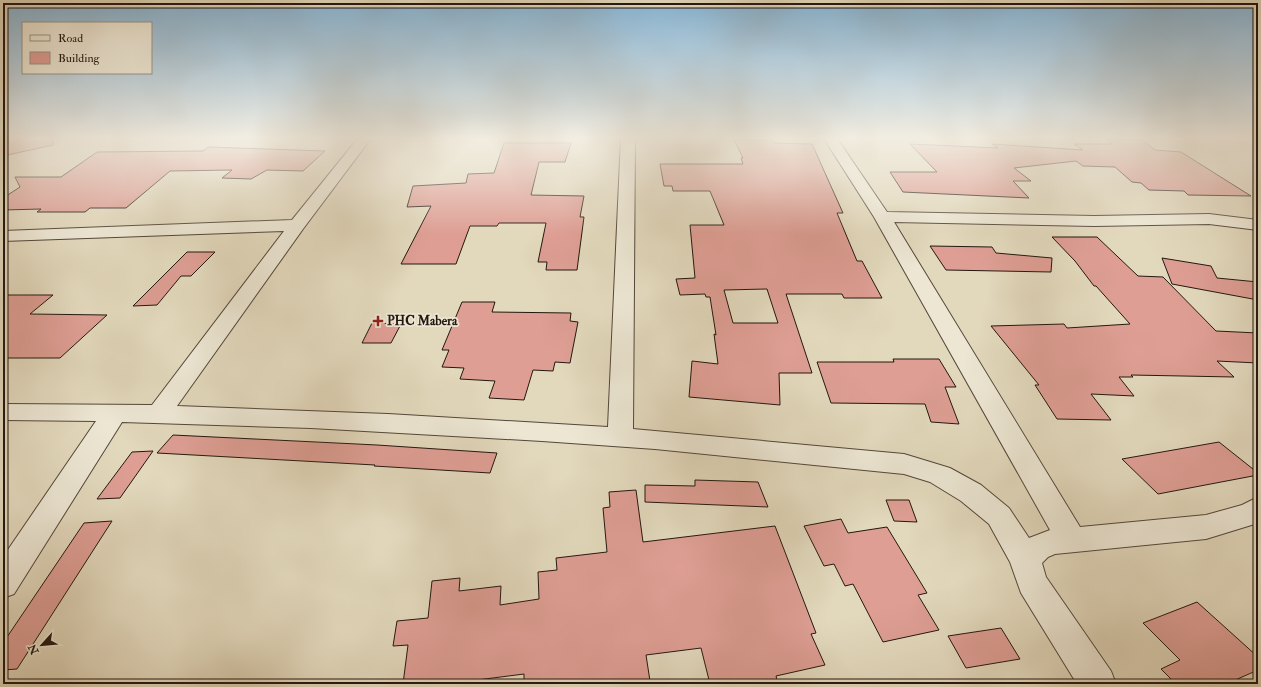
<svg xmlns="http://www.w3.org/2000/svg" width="1261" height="687" font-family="'IM FELL Double Pica',serif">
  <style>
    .building { fill: #de9e94; stroke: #24170f; fill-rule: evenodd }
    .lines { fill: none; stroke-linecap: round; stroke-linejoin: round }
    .minor-casing { stroke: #54473a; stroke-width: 2 }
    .minor { fill: #ece6d3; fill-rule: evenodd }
    .poi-dot { fill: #8f2418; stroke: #ece6d3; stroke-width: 1.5 }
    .labels { text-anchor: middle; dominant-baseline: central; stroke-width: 3.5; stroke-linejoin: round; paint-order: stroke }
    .poi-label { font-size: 13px; font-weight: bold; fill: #24170f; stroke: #ece6d3; text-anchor: start }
  </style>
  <rect width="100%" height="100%" fill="#e2d8bc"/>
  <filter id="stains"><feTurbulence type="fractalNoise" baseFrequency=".005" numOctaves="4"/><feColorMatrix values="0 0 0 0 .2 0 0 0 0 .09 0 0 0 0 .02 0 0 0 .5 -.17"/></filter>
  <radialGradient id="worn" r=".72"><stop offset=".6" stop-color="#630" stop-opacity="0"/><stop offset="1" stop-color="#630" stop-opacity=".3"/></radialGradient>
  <path class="building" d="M 3,137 L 52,137 L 53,145 L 3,156 Z
    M 1107,139 L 1142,140 L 1155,150 L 1181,152 L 1251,196 L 1188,195 L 1184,191 L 1149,190 L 1141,183 L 1132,182 L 1115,167 L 1083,166 L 1076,161 L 1014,168 L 1031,181 L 1013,181 L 1029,198 L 903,192 L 890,172 L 937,172 L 910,144 L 998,148 L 992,144 L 1083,150 L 1074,144 L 1112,144 Z
    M 734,140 L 773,140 L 774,143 L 812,144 L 843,213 L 837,213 L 857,261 L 862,261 L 882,298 L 844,298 L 842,294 L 786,294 L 812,373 L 779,373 L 780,405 L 689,397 L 692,361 L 718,364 L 714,334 L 716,335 L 710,297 L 706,297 L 705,294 L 680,295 L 676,279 L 695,278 L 690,225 L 724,225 L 710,191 L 673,191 L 672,186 L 664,186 L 660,164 L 743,164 L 741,158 L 743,158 ZM 767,289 L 778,323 L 733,323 L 724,290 Z
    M 504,143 L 571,143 L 565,162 L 539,162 L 531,195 L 584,196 L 580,217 L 584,217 L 577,270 L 546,270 L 547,262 L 538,262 L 546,223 L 499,223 L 497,226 L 470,226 L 456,264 L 401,264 L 431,206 L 407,207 L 413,186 L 466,183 L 468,174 L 494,173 Z
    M 208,147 L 325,151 L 303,171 L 267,170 L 251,179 L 222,178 L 232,170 L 170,171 L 126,208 L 90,208 L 85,212 L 37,212 L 41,209 L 3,210 L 3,198 L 20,187 L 15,177 L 61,177 L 97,152 L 203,151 Z
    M 1052,237 L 1097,237 L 1138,276 L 1163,277 L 1216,331 L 1258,333 L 1258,363 L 1217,361 L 1234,377 L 1131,375 L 1133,377 L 1119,377 L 1134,396 L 1091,394 L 1111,420 L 1057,419 L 1035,385 L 1039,385 L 991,326 L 1064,324 L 1067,328 L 1130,324 L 1096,286 L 1094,286 L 1075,261 Z
    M 930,246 L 992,247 L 996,253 L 1052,258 L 1051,272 L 946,270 Z
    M 187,252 L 215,252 L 191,276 L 181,276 L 157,305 L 133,306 Z
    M 1162,258 L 1211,266 L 1217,278 L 1258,282 L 1258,300 L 1172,284 Z
    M 3,295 L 53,295 L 30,314 L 107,315 L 60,358 L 3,358 Z
    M 462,302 L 495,302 L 492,312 L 571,313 L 570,321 L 578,322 L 570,363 L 555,362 L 553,371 L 533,370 L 524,400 L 489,398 L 495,381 L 460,379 L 464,368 L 442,367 L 449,350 L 442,350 Z
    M 372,323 L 401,324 L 391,343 L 362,343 Z
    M 893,359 L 939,359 L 956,387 L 945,387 L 959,424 L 931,422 L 925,404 L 831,403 L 817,362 L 894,362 Z
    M 173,435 L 377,445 L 497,453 L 490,473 L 374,466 L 375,465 L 157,453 Z
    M 1219,442 L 1258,473 L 1258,475 L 1158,494 L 1122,459 Z
    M 153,451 L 120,498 L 97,499 L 132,452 Z
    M 695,480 L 758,482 L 768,507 L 645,502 L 645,485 L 695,486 Z
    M 636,490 L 643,542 L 775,526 L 816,633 L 811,634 L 825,665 L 776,676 L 778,684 L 710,684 L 701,648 L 646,655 L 650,681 L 625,684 L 524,684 L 524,674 L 446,684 L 403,684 L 408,645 L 393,646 L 397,621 L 428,618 L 432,581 L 460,578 L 459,591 L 501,586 L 500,605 L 539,599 L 538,572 L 557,570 L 556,558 L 607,552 L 603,508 L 610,507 L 609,492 Z
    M 886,500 L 909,500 L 917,522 L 894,521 Z
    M 841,519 L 848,533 L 887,527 L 927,593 L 918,595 L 939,630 L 883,642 L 853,584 L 845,586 L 834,564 L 824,566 L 804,526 Z
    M 112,521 L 17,669 L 3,670 L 3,643 L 84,523 Z
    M 1197,602 L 1258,657 L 1258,670 L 1226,684 L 1176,684 L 1161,669 L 1180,660 L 1143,623 Z
    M 1001,628 L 1020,659 L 966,668 L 948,636 Z"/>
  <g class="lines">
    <g class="minor-casing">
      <path id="minor" d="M 359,137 L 372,137 L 303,229 L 177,406 L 388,414 L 608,427 L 621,137 L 635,137 L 633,429 L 904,454 L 950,468 L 981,485 L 1009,508 L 1029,538 L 1050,530 L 874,217 L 823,137 L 836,137 L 887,212 L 1094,216 L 1209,214 L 1258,220 L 1258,230 L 1209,224 L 1094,226 L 894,222 L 1080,527 L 1206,515 L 1242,505 L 1258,497 L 1258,523 L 1206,539 L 1055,554 L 1048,557 L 1042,563 L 1046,577 L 1111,671 L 1116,684 L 1077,684 L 1021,593 L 1010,562 L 989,524 L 961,501 L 930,482 L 904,474 L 655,449 L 542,441 L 311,428 L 122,422 L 14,594 L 3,598 L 3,557 L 96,421 L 3,420 L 3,404 L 152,405 L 284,231 L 3,241 L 3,231 L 292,220 Z"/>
    </g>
    <use href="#minor" class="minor"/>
  </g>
  <linearGradient id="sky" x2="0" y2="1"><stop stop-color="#88b6d6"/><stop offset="0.59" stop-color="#f2ede1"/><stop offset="1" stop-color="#f2ede1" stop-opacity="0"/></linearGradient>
  <rect width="1261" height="234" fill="url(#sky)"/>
  <path class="poi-dot" d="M376 315h4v4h4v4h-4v4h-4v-4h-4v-4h4z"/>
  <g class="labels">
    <g class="poi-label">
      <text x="387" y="321">PHC Mabera</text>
    </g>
  </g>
  <rect width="1261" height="687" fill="none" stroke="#e2d8bc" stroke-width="16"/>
  <rect x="4" y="4" width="1253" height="679" fill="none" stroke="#24170f" stroke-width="2"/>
  <rect x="8" y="8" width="1245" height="671" fill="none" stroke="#24170f"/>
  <rect x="22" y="22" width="130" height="52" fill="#ece6d3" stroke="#9c9385"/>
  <rect x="30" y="35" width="20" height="6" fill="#ece6d3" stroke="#9c9385"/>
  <text x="58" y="42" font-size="12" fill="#24170f">Road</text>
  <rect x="30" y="52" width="20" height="12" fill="#de9e94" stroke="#9c9385"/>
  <text x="58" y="62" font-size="12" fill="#24170f">Building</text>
  <g transform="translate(42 645) rotate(243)" stroke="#ece6d3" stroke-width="3" paint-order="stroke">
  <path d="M0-3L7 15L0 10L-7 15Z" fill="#24170f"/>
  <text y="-6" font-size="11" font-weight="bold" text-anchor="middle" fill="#24170f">N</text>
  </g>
  <rect width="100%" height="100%" filter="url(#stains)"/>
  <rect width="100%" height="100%" fill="url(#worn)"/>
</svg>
